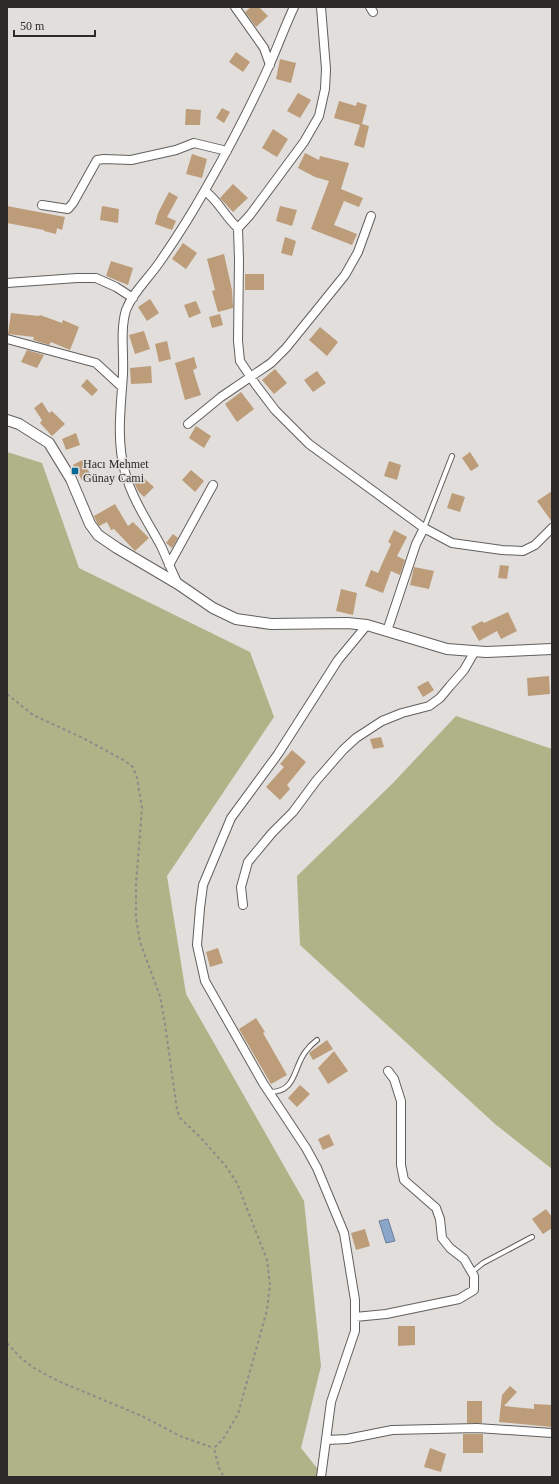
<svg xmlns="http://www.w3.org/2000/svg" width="559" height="1484" font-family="'Times New Roman',serif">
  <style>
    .forest { fill: #afb387 }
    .water { fill: #89a5c9; stroke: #6d8099 }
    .building { fill: #bc9c79 }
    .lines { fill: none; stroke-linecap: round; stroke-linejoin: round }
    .service-casing { stroke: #62605e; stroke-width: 6 }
    .minor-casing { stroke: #62605e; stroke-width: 10 }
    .tertiary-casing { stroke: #62605e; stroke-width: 12 }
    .path { stroke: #8d8b89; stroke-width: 2; stroke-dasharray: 3 3; stroke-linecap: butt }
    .service { stroke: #fff; stroke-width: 4 }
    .minor { stroke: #fff; stroke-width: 8 }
    .tertiary { stroke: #fff; stroke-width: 10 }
    .poi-dot { fill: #056896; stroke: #e1dedb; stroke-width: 1.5 }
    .labels { text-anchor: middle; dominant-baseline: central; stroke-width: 3; stroke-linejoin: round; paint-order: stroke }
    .poi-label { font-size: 12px; fill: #2c2b2a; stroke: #e1dedb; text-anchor: start }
  </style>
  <rect width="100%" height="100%" fill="#e1dedb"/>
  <path class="forest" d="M 7,452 L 42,463 L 79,568 L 250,652 L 274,717 L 167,876 L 186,994 L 304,1201 L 321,1366 L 301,1448 L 324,1477 L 7,1477 Z
    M 456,716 L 552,749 L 552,1169 L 495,1124 L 300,945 L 297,876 L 392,784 Z"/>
  <path class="water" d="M 388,1219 L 395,1241 L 386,1243 L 379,1221 Z"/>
  <path class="building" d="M 251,7 L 259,7 L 268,16 L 256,27 L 245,12 Z
    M 236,52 L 250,62 L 243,72 L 229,62 Z
    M 280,59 L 296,63 L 291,83 L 276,79 Z
    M 298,93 L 311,100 L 300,118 L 287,111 Z
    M 339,101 L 356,106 L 357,102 L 367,105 L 362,124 L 369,126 L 364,148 L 354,145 L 360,125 L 334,118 Z
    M 222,108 L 230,112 L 224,123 L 216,118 Z
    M 186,109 L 201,110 L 200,125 L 185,125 Z
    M 273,129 L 288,139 L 277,157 L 262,148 Z
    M 305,153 L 319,160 L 320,156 L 349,163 L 341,189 L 363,198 L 359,207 L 344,201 L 334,225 L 357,234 L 352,245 L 311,229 L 329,181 L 315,177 L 298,168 Z
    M 192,154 L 207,159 L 202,178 L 186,174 Z
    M 233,184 L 248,198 L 233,212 L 220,198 Z
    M 169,192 L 178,197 L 167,217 L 176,221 L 172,230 L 155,224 L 158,213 Z
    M 7,206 L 65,217 L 62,230 L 57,228 L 56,234 L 44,231 L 44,230 L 7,223 Z
    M 102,206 L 119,209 L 118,223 L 100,220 Z
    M 280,206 L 297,210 L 292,226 L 276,221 Z
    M 285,237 L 296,241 L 292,256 L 281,253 Z
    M 183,243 L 197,253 L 186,269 L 172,259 Z
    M 224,254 L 232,290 L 233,308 L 218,312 L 212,291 L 215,290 L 207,259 Z
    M 111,261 L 133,268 L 128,285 L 106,276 Z
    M 245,274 L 264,274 L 264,290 L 245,290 Z
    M 150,299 L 159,313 L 147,321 L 138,307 Z
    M 196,301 L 201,313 L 189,318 L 184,305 Z
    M 11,313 L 39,316 L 40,315 L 62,323 L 63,320 L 79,327 L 70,350 L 51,342 L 49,345 L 33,340 L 34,337 L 8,334 Z
    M 220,314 L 223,325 L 212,328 L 209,317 Z
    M 320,327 L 338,342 L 327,356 L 309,340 Z
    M 144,331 L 150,349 L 135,354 L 129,335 Z
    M 167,341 L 171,359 L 159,362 L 155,344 Z
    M 27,350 L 44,355 L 37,368 L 21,362 Z
    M 194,357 L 197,368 L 193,370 L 201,395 L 185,400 L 175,363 Z
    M 151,366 L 152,383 L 131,384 L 130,368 Z
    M 275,369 L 287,383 L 274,394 L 262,380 Z
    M 317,371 L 326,383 L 313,392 L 304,380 Z
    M 87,379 L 98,390 L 92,396 L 81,386 Z
    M 241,392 L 254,409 L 237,422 L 225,404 Z
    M 42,402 L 49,413 L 52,411 L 65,424 L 52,436 L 40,423 L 42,420 L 34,408 Z
    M 196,426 L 211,436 L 204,448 L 189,438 Z
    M 76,433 L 80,445 L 66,450 L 62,439 Z
    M 470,452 L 479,466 L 471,471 L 462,458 Z
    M 82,460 L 91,475 L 82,480 L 73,465 Z
    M 389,461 L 401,465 L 397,480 L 384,476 Z
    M 191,470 L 204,481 L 195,492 L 182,480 Z
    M 140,475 L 154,487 L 144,497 L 138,491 L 134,482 Z
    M 552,491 L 552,522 L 537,501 Z
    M 452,493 L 465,497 L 460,512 L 447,508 Z
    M 115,504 L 128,526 L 133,522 L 149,538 L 135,551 L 114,529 L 111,530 L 107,522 L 99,526 L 96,521 L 94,516 Z
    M 394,530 L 407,537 L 397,556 L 405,560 L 400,575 L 391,571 L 383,593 L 365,586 L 371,570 L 378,573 L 391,544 L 388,542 Z
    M 173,534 L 178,538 L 172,548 L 166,543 Z
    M 500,565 L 509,566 L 507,579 L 498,578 Z
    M 414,567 L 434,571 L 429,589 L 410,585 Z
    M 341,589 L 357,593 L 353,615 L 336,611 Z
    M 508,612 L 517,631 L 501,639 L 497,631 L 479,641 L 471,627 L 482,621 L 484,623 Z
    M 549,676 L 550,694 L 528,696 L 527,678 Z
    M 428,681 L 434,690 L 423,697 L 417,687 Z
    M 381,737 L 384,747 L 373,749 L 370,739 Z
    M 292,750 L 306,762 L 287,785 L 290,789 L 280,800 L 266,787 L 284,767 L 280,764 Z
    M 218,948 L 223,963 L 210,967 L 206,952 Z
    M 256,1018 L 265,1032 L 263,1033 L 287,1075 L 271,1084 L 239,1029 Z
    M 327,1040 L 333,1049 L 313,1060 L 309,1053 Z
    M 334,1051 L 348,1071 L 328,1084 L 318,1068 Z
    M 300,1085 L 310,1094 L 297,1107 L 288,1098 Z
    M 329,1134 L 334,1145 L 323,1150 L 318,1139 Z
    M 546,1209 L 552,1217 L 552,1228 L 543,1234 L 532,1219 Z
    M 365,1229 L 370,1246 L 356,1250 L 351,1233 Z
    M 398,1326 L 415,1326 L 415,1345 L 398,1346 Z
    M 510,1386 L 517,1392 L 504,1406 L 534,1409 L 534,1404 L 552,1405 L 552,1427 L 499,1422 L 502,1395 Z
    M 467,1401 L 482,1401 L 482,1423 L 467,1423 Z
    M 463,1434 L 483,1434 L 483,1453 L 463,1453 Z
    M 430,1448 L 446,1454 L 441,1472 L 424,1467 Z"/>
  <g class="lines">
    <g class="service-casing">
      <path id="service" d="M 424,528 L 452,456
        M 270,1092 C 297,1092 293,1067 306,1051 C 309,1047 313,1043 317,1040
        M 472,1272 L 483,1263 L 532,1237"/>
    </g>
    <g class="minor-casing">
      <path id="minor" d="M 235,7 L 264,48 L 270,65
        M 321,7 L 326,69 L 325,89 L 319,116 L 304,142 L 250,215 L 238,228 L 239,260 L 238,341 L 240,361 L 256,385 L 275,410 L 309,444 L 424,528 L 452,543 L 502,550 L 523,551 L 535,545 L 552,528
        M 370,7 L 373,12
        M 205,191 C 219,201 225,217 238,228
        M 42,205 L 68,209 L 73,203 L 97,160 L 104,159 L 131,160 L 176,150 L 194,143 L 227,151
        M 7,283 L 77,278 L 96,278 L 116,287 L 133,298
        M 7,339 L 96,363 L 122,387
        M 188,424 L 221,397 L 271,363 L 286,348 L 345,275 L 358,252 L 371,216
        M 169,565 L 213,485
        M 178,584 C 172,572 167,559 161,546 C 148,522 132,499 125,472 C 116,440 121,406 123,374 C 124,353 120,330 126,310 C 133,292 148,279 159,263 C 175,240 191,215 205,190 C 228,150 250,108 269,66 C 278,46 285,26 294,7
        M 387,631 L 416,544 L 424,528
        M 243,905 L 241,887 L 248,862 L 272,833 L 293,812 L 316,781 L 343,750 L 356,738 L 382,721 L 402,713 L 429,706 L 440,698 L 450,686 L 464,670 L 475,651
        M 355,1317 L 386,1314 L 459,1299 L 474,1290 L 474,1276 L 464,1259 L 450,1248 L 442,1238 L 440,1219 L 436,1208 L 404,1180 L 401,1165 L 401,1101 L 394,1079 L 388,1071
        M 327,1440 L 347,1439 L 392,1430 L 477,1428 L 552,1433
        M 321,1477 L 331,1402 L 355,1331 L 355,1300 L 344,1233 L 317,1168 L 306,1148 L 263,1083 L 205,981 L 197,945 L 200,908 L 203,885 L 231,818 L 278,754 L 338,660 L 367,625"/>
    </g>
    <g class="tertiary-casing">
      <path id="tertiary" d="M 7,420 L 19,424 L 49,443 L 71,479 L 90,524 L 98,535 L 117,548 L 178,584 L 213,608 L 236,619 L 271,624 L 347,623 L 367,625 L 447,649 L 486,652 L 552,649"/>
    </g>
    <path class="path" d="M 7,694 L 33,715 L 85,739 L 125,761 L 133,767 L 137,778 L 142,808 L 136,884 L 136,918 L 140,942 L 160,996 L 165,1024 L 177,1110 L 180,1118 L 200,1137 L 225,1165 L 237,1183 L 267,1260 L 270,1285 L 267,1310 L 238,1414 L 223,1439 L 214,1448 L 219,1468 L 224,1477
      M 7,1343 L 21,1358 L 34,1368 L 58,1381 L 142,1416 L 180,1436 L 214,1448"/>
    <use href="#service" class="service"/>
    <use href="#minor" class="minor"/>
    <use href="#tertiary" class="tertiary"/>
  </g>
  <rect class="poi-dot" x="71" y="467" width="8" height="8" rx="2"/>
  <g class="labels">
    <g class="poi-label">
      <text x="83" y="464">Hacı Mehmet<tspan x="83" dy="14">Günay Cami</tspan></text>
    </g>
  </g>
  <rect width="559" height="1484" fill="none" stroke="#2c2b2a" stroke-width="16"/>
  <path d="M14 30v6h81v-6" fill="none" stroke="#2c2b2a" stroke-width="2"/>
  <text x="20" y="30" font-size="12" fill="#2c2b2a" stroke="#e1dedb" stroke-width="3" paint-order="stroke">50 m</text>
</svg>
